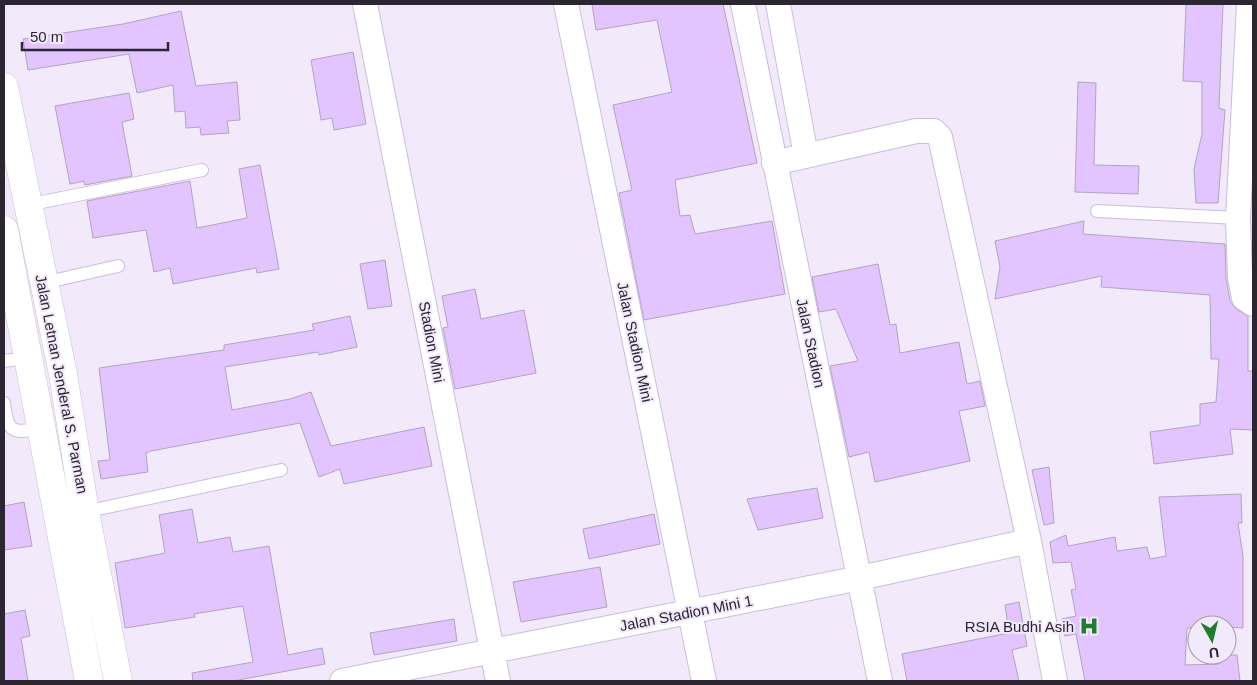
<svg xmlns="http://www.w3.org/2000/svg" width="1257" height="685" font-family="Arial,sans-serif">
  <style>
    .building { fill: #e2c4ff; stroke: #b2a5c0 }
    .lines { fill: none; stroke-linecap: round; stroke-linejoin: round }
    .service-casing { stroke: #cbbdda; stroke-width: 14 }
    .minor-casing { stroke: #cbbdda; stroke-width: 26 }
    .tertiary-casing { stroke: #cbbdda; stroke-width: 29 }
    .service { stroke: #fff; stroke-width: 12 }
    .minor { stroke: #fff; stroke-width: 24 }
    .tertiary { stroke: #fff; stroke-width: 28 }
    .labels { text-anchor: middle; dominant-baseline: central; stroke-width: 4; stroke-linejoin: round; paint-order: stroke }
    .street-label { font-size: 15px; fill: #2b2631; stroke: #f2eafb }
    .poi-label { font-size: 15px; fill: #2b2631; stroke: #f2eafb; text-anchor: end }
  </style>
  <rect width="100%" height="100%" fill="#f2eafb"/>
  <path class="building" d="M 592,4 L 723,4 L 757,163 L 675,180 L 680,216 L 690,215 L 695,234 L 772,221 L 785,294 L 644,320 L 619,193 L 632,190 L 613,105 L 672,92 L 657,20 L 596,30 Z
    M 1186,4 L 1223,4 L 1219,108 L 1225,110 L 1218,203 L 1196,203 L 1194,169 L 1202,134 L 1202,82 L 1183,81 Z
    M 181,11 L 196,86 L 237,82 L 240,120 L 227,121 L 229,133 L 201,135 L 200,127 L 186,128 L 185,111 L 175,112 L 173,85 L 137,93 L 129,54 L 28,70 L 23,39 L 123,24 Z
    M 353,52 L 366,124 L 334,130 L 332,118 L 321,120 L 311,60 Z
    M 1078,82 L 1096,83 L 1094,165 L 1139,166 L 1138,194 L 1075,192 Z
    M 129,93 L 134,119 L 122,122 L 132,176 L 85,185 L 84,181 L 70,184 L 55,106 Z
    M 260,165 L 279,269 L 257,273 L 256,268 L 173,284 L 170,268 L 154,272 L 146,230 L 93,238 L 87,201 L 190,181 L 197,228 L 247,218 L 239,169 Z
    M 1084,221 L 1083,234 L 1225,244 L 1226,278 L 1230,301 L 1236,309 L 1248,316 L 1248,371 L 1253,371 L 1253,430 L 1230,429 L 1233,454 L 1154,464 L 1150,432 L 1200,425 L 1200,404 L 1216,402 L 1219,359 L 1211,359 L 1210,295 L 1101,287 L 1102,276 L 995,299 L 1000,267 L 995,241 Z
    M 385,260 L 392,306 L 368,309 L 360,264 Z
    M 878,264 L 890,325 L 896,324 L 900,353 L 959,342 L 967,384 L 980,381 L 985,406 L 959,411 L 970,461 L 875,482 L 869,452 L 849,457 L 830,366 L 858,361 L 836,309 L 819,312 L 812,277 Z
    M 475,289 L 481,319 L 524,310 L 536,373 L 455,389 L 443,328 L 448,327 L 442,296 Z
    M 350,316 L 357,347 L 319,355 L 318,352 L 225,367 L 232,410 L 290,399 L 311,392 L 331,446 L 424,427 L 432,466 L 344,484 L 340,469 L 319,477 L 300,423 L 151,451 L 146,453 L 148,472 L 101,479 L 98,461 L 110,460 L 99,368 L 224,350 L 224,345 L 314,330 L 312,324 Z
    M 1049,467 L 1054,523 L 1044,525 L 1032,470 Z
    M 817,488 L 823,518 L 758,530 L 747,499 Z
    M 1241,494 L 1242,523 L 1238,523 L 1243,556 L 1243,628 L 1197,625 L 1197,628 L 1187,628 L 1185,665 L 1219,664 L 1218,655 L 1237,655 L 1240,681 L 1085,681 L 1076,634 L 1065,636 L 1062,619 L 1076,616 L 1071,590 L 1076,589 L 1071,562 L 1053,563 L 1050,542 L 1066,535 L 1068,546 L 1115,537 L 1117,551 L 1147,547 L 1150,559 L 1166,556 L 1159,497 Z
    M 24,502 L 32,546 L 4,550 L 4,506 Z
    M 192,509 L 198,543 L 230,537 L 233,552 L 269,546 L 288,655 L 322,648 L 325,664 L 233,681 L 193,681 L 192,673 L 253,662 L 243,606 L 194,614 L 195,617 L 125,628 L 115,563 L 165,553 L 159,515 Z
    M 654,514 L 660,544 L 589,559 L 583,529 Z
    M 600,567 L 607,607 L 521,622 L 513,582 Z
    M 1019,602 L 1027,646 L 1012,650 L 1019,681 L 907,681 L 902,654 L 1009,633 L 1005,605 Z
    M 25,610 L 30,636 L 21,638 L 28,681 L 4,681 L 4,614 Z
    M 454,619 L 457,641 L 374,655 L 370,633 Z"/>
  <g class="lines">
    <g class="service-casing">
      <path id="service" d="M 27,205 L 202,170
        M 1097,211 L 1238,218
        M 43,283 L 118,266
        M 4,361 L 27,358
        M 4,403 C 8,433 12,434 41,428
        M 84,512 L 281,470"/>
    </g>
    <g class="minor-casing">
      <path id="minor" d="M 365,4 L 498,681
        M 566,4 L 704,681
        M 743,4 L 880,681
        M 778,4 L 806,156
        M 1249,4 L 1238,218 L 1240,277 L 1244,298 L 1253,304
        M 774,163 L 916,131 L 934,131 L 940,137 L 1029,541 L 1055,681
        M 342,681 L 860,578 L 1029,541"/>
    </g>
    <g class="tertiary-casing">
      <path id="tertiary" d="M 4,87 L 63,374 L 85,512 L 118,681
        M 4,230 L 89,681"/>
    </g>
    <use href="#service" class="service"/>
    <use href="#minor" class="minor"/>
    <use href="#tertiary" class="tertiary"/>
  </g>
  <defs>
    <g id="hospital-bare" transform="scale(1.5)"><path d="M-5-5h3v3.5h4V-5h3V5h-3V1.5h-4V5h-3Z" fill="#217d2d" stroke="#f2eafb" stroke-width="2.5" paint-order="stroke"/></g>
  </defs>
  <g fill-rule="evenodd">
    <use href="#hospital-bare" x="1089" y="626"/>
  </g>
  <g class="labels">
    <g class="street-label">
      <text transform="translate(432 342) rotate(79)">Stadion Mini</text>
      <text transform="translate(635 342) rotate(78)">Jalan Stadion Mini</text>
      <text transform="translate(811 343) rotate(78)">Jalan Stadion</text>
      <text transform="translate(62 384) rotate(79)">Jalan Letnan Jenderal S. Parman</text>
      <text transform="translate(686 613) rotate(-11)">Jalan Stadion Mini 1</text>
    </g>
    <g class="poi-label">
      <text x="1074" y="626">RSIA Budhi Asih</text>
    </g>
  </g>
  <rect width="1257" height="685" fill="none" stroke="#2b2631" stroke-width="10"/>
  <g transform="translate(1212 640) rotate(172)"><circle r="24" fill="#f2eafb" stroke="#a29caa"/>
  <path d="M0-4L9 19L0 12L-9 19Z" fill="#217d2d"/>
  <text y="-8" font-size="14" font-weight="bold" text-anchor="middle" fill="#2b2631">U</text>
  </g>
  <path d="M22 42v8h146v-8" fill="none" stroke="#2b2631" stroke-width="2.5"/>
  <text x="30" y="42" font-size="15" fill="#2b2631" stroke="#f2eafb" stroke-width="4" paint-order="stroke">50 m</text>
</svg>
